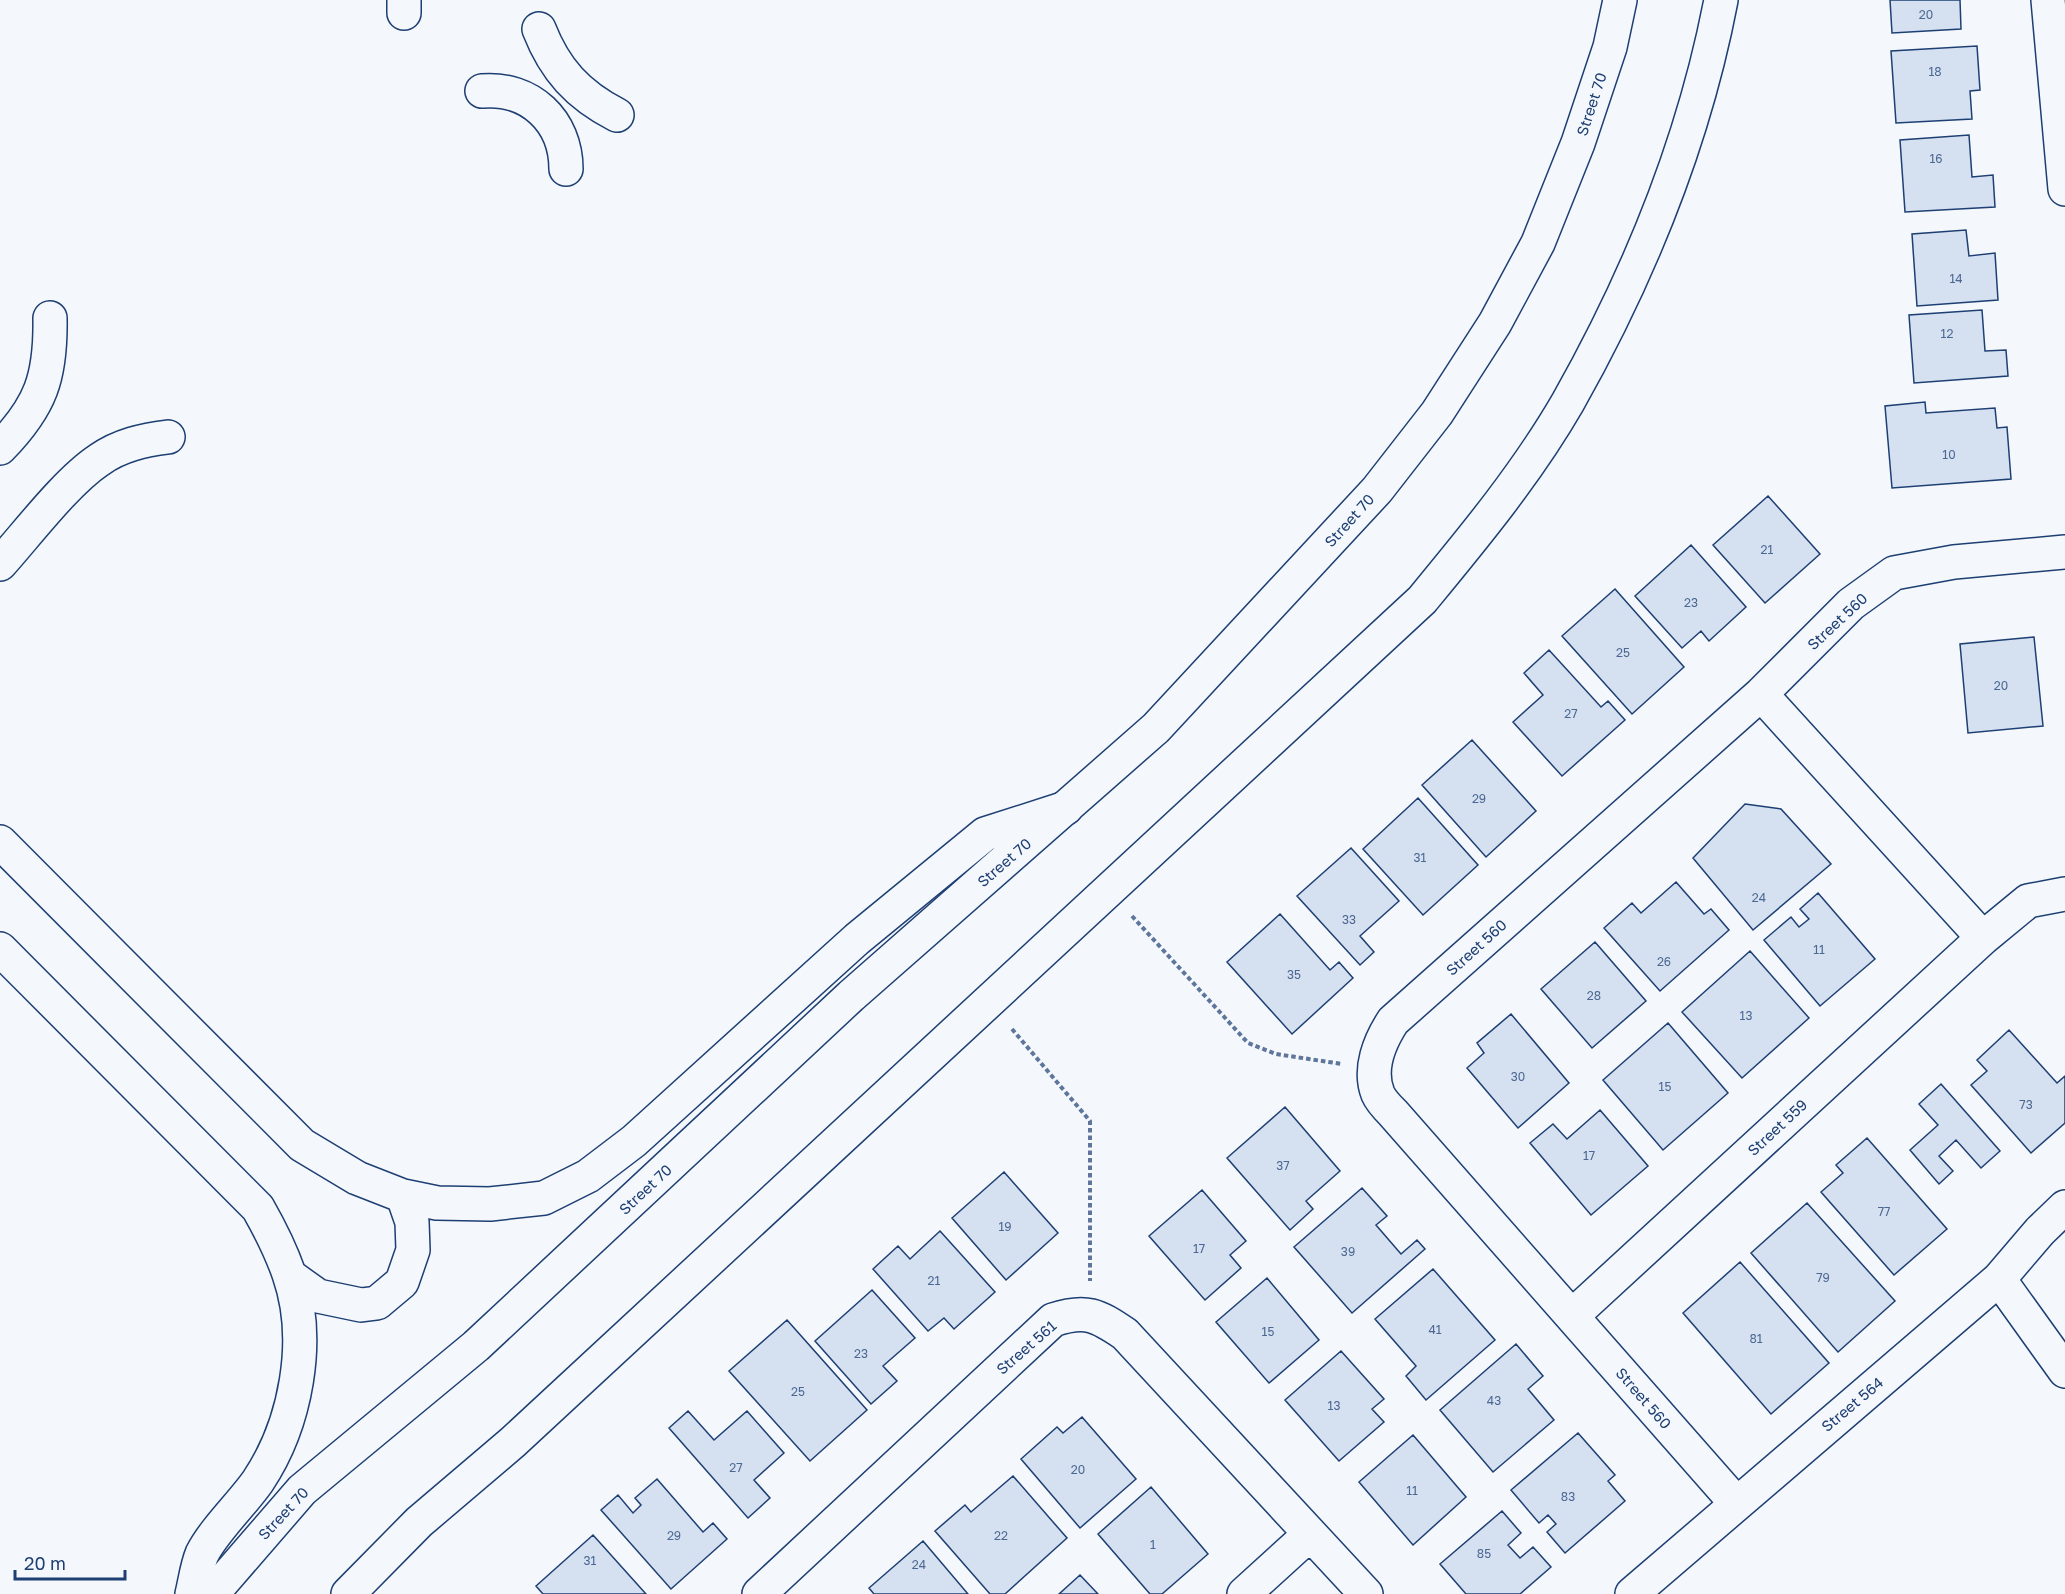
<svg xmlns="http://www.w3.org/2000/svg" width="2065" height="1594" font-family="'Golos Text',sans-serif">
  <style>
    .building { fill: #d5e0f0; stroke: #1d3f73; stroke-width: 1.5 }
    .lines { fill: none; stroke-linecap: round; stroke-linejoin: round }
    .minor-casing { stroke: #1d3f73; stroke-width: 36 }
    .major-casing { stroke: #1d3f73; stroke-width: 36 }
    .path { stroke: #5e769c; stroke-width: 4; stroke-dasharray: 4.5 3; stroke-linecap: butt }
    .minor { stroke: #f4f7fb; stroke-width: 33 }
    .major { stroke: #f4f7fb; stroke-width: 33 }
    .labels { text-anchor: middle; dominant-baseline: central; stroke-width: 4.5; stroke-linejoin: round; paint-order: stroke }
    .number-label { font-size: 12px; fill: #4b6792 }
    .street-label { font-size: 15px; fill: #1d3f73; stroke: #f4f7fb }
  </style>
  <rect width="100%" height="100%" fill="#f4f7fb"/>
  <path class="building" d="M 1890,0 L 1960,0 L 1961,29 L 1892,33 Z
    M 1977,46 L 1980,90 L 1970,91 L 1972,119 L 1896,123 L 1891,51 Z
    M 1969,135 L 1972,177 L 1993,175 L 1995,207 L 1905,212 L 1900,140 Z
    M 1966,230 L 1969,256 L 1995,253 L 1998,300 L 1917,306 L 1912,234 Z
    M 1982,310 L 1985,351 L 2006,350 L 2008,376 L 1914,383 L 1909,315 Z
    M 1925,402 L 1926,413 L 1995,408 L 1997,428 L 2007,427 L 2011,479 L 1892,488 L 1885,406 Z
    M 1768,496 L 1820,554 L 1765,603 L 1713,545 Z
    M 1691,545 L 1746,607 L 1709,641 L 1701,631 L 1682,648 L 1635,596 Z
    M 1615,589 L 1684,667 L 1632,714 L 1562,636 Z
    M 2034,637 L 2043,726 L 1968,733 L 1960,644 Z
    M 1549,650 L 1601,707 L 1608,701 L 1625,720 L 1562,776 L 1513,722 L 1543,695 L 1524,673 Z
    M 1472,740 L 1536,811 L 1486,857 L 1422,785 Z
    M 1418,798 L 1478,865 L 1423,915 L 1363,849 Z
    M 1745,804 L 1781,809 L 1831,864 L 1753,930 L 1693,858 Z
    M 1351,848 L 1399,901 L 1360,936 L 1374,952 L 1360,965 L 1297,896 Z
    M 1676,882 L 1704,914 L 1711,909 L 1729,930 L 1660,991 L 1604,928 L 1632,903 L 1641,913 Z
    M 1818,893 L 1875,959 L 1820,1006 L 1764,940 L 1791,917 L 1799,927 L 1809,919 L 1800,909 Z
    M 1280,914 L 1330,970 L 1339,962 L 1353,978 L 1292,1034 L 1227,962 Z
    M 1595,942 L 1646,1001 L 1592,1048 L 1541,989 Z
    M 1750,951 L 1809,1018 L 1742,1078 L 1682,1012 Z
    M 1511,1014 L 1569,1083 L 1518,1128 L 1467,1068 L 1484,1053 L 1477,1043 Z
    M 1668,1023 L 1728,1093 L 1663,1150 L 1603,1080 Z
    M 2009,1030 L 2057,1083 L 2065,1076 L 2065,1123 L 2031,1153 L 1971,1085 L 1987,1071 L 1977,1060 Z
    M 1941,1084 L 2000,1151 L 1981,1168 L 1956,1140 L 1939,1156 L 1953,1171 L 1939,1184 L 1910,1150 L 1938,1125 L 1919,1104 Z
    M 1285,1107 L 1340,1171 L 1306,1201 L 1313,1209 L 1290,1230 L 1227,1158 Z
    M 1600,1110 L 1648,1166 L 1591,1215 L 1530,1143 L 1553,1124 L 1567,1139 Z
    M 1867,1138 L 1947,1229 L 1894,1275 L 1821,1192 L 1843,1173 L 1836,1165 Z
    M 1004,1172 L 1058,1233 L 1006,1280 L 952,1218 Z
    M 1362,1188 L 1387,1216 L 1376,1225 L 1401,1254 L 1417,1240 L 1425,1249 L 1352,1313 L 1294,1247 Z
    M 1202,1190 L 1246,1241 L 1230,1255 L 1241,1268 L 1205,1300 L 1149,1236 Z
    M 1807,1203 L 1895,1301 L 1838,1352 L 1751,1253 Z
    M 940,1231 L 995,1292 L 954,1329 L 944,1318 L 928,1331 L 873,1269 L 898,1246 L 910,1259 Z
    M 1740,1262 L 1829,1363 L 1771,1414 L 1683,1313 Z
    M 1433,1269 L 1495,1340 L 1426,1400 L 1406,1376 L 1416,1366 L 1375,1319 Z
    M 1267,1278 L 1319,1340 L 1269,1383 L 1216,1322 Z
    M 872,1290 L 915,1338 L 883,1366 L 897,1381 L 871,1404 L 815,1341 Z
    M 787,1320 L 867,1410 L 810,1461 L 729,1371 Z
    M 1516,1344 L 1543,1376 L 1528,1389 L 1554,1420 L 1493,1472 L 1440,1410 Z
    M 1341,1351 L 1384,1399 L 1372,1409 L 1384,1422 L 1339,1461 L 1285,1400 Z
    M 688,1411 L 714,1440 L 747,1411 L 784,1453 L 754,1480 L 770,1498 L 748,1518 L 669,1428 Z
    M 1082,1417 L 1136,1479 L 1080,1528 L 1021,1459 L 1057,1427 L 1063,1433 Z
    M 1578,1433 L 1615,1475 L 1608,1481 L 1625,1501 L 1565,1553 L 1547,1532 L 1556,1524 L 1548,1515 L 1539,1523 L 1511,1490 Z
    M 1413,1435 L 1466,1497 L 1413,1545 L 1359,1482 Z
    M 1013,1476 L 1067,1538 L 1005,1594 L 990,1594 L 935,1531 L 965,1505 L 971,1512 Z
    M 657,1479 L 703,1532 L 713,1523 L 727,1539 L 671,1589 L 601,1510 L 618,1495 L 633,1513 L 641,1505 L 635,1498 Z
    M 1151,1487 L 1208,1554 L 1162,1594 L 1150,1594 L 1098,1534 Z
    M 1502,1511 L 1521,1533 L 1508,1545 L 1520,1558 L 1533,1547 L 1551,1567 L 1520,1594 L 1466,1594 L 1440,1564 Z
    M 593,1535 L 646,1594 L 543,1594 L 536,1586 Z
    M 923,1541 L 968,1594 L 874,1594 L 869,1588 Z
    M 1080,1575 L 1098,1594 L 1059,1594 Z"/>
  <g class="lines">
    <g class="minor-casing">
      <path id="minor" d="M 404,0 L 404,13
        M 2048,0 L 2065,189
        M 539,29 C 555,70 578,95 617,115
        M 482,91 C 530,87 566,121 566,169
        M 0,448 C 41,406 51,377 50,318
        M 0,564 C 27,534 66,482 99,460 C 120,445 144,440 168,437
        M 1761,694 L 1983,938 L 2028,901 L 2065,894
        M 0,842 L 302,1145 L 357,1178 L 403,1196 L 437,1203 L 490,1204 L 544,1198 L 588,1176 L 634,1141 L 857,939 L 985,834 L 1066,808
        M 0,949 L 258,1208 C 270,1229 281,1251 289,1274 C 312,1340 296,1424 258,1481 C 242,1504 214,1530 202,1554 C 197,1566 195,1582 192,1594
        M 290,1276 L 318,1296 L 361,1305 L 377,1303 L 402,1282 L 413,1250 L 412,1222 L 403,1196
        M 1999,1279 L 2065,1371
        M 1572,1316 L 1983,938
        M 1736,1503 L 1393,1113 C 1388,1108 1381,1101 1378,1094 C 1368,1069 1380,1041 1393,1021 L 1761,694 L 1851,604 L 1894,573 L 1954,562 L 2065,552
        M 759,1594 L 1053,1320 C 1086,1309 1097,1315 1125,1334 L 1366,1594
        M 1244,1594 L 1310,1534
        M 1632,1594 L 1999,1279 L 2040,1231 L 2065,1207"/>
    </g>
    <g class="major-casing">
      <path id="major" d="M 212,1594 L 302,1490 L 476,1346 L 851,996 L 1156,728 L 1377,490 L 1437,413 L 1495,323 L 1538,243 L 1578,143 L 1610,47 L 1620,0
        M 348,1594 L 419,1522 L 513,1442 L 1422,600 C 1474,537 1527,473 1568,402 C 1638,278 1694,141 1721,0"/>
    </g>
    <path class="path" d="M 1132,916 L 1248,1043 L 1276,1054 L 1342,1064
      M 1012,1029 L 1090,1121 L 1090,1281"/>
    <use href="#minor" class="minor"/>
    <use href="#major" class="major"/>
  </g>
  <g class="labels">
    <g class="number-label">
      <text x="1926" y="14">20</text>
      <text x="1935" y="71">18</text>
      <text x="1936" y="158">16</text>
      <text x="1956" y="278">14</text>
      <text x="1947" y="333">12</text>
      <text x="1949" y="454">10</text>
      <text x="1767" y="549">21</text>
      <text x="1691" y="602">23</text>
      <text x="1623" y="652">25</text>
      <text x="2001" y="685">20</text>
      <text x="1571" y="713">27</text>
      <text x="1479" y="798">29</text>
      <text x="1420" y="857">31</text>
      <text x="1759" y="897">24</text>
      <text x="1349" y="919">33</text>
      <text x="1819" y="949">11</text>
      <text x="1664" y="961">26</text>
      <text x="1294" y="974">35</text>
      <text x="1594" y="995">28</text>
      <text x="1746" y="1015">13</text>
      <text x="1518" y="1076">30</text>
      <text x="1665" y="1086">15</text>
      <text x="2026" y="1104">73</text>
      <text x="1589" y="1155">17</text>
      <text x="1283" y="1165">37</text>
      <text x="1884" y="1211">77</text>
      <text x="1005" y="1226">19</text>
      <text x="1199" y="1248">17</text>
      <text x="1348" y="1251">39</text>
      <text x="1823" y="1277">79</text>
      <text x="934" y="1280">21</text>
      <text x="1435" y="1329">41</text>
      <text x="1268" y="1331">15</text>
      <text x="1756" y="1338">81</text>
      <text x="861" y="1353">23</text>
      <text x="798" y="1391">25</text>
      <text x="1494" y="1400">43</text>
      <text x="1334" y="1405">13</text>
      <text x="736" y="1467">27</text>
      <text x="1078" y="1469">20</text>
      <text x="1412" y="1490">11</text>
      <text x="1568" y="1496">83</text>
      <text x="674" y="1535">29</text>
      <text x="1001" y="1535">22</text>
      <text x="1153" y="1544">1</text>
      <text x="1484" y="1553">85</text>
      <text x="590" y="1560">31</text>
      <text x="919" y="1564">24</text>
    </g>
    <g class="street-label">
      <text transform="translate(1591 104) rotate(-72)">Street 70</text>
      <text transform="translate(1349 520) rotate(-48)">Street 70</text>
      <text transform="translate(1837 621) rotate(-43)">Street 560</text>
      <text transform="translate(1004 862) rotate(-41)">Street 70</text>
      <text transform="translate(1476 947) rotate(-42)">Street 560</text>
      <text transform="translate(1777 1127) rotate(-43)">Street 559</text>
      <text transform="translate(645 1189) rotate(-43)">Street 70</text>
      <text transform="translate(1026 1347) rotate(-41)">Street 561</text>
      <text transform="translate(1644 1398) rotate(49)">Street 560</text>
      <text transform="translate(1852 1404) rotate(-40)">Street 564</text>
      <text transform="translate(283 1513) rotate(-47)">Street 70</text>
    </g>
  </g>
  <path d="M15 1570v9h110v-9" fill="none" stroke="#1d3f73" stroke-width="3"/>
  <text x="24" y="1570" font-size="18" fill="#1d3f73" stroke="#f4f7fb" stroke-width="4.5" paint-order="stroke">20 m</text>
</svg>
